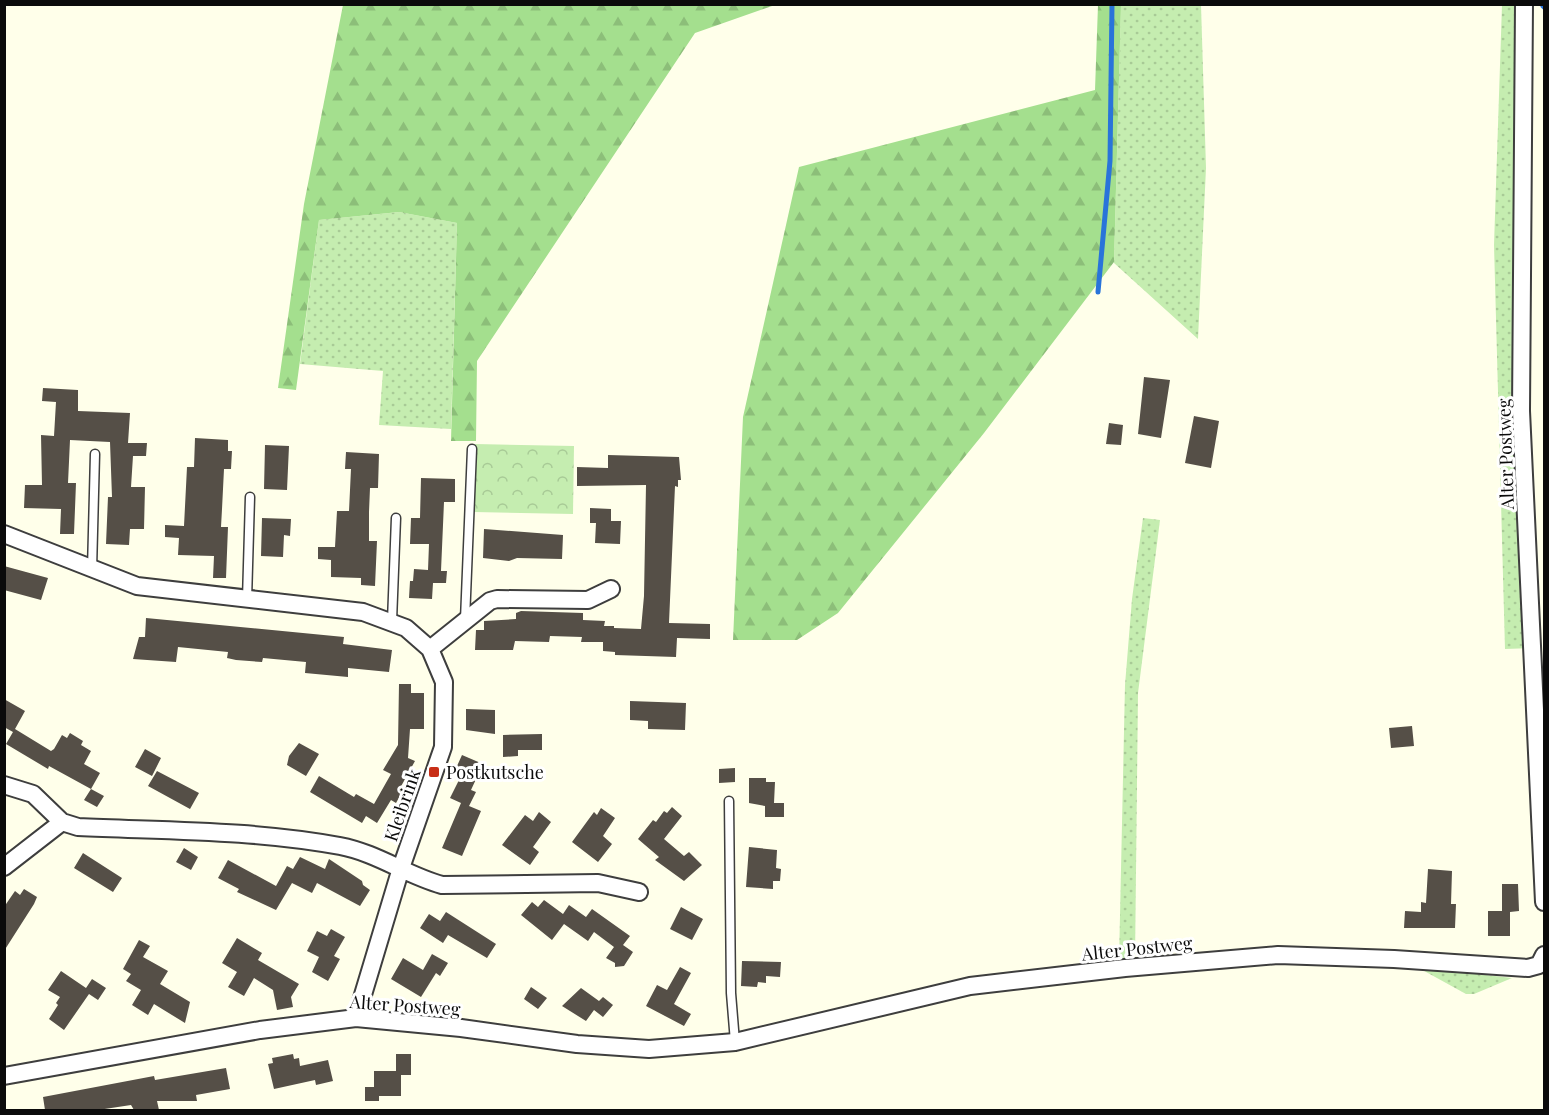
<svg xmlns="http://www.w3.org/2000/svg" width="1549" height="1115" font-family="'Playfair Display',serif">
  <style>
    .grass { fill: url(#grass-dots) }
    .forest { fill: url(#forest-firs) }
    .park { fill: url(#park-crowns) }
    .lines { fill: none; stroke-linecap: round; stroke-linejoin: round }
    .stream { stroke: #2974da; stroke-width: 5 }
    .building { fill: #554f47 }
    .lane-casing { stroke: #3e3e3e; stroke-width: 11 }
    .street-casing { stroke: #3e3e3e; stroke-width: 20 }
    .lane { stroke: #fff; stroke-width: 8 }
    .street { stroke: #fff; stroke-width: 16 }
    .poi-dot { fill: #c82e17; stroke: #fff; stroke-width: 2 }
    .labels { text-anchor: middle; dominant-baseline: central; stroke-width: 6; stroke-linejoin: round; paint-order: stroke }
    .street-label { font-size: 18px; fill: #0b0b0b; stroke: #fff }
    .poi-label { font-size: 18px; fill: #0b0b0b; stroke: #fff; text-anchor: start }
  </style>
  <defs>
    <pattern id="grass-dots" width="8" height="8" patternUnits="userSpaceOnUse" patternTransform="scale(1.5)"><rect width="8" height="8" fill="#c5edb0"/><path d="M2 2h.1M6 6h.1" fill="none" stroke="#a8ca96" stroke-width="1.8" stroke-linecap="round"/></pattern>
    <pattern id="forest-firs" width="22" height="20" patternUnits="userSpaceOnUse" patternTransform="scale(1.5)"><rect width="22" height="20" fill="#a4df8e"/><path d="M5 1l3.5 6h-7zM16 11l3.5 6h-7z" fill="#8cbe79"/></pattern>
    <pattern id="park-crowns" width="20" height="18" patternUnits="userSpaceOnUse" patternTransform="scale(1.5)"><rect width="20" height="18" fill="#c5edb0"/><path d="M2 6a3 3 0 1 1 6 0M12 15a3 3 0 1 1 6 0" fill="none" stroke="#a8ca96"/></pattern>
  </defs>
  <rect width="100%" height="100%" fill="#ffffea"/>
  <path class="grass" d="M 1518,4 L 1531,648 L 1505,649 L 1494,245 L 1502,5 Z
    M 1121,5 L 1201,5 L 1206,168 L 1198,339 L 1114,263 Z
    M 399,212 L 457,223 L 451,429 L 379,425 L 383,371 L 300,364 L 319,220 Z
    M 1143,518 L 1160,520 L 1138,693 L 1135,961 L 1119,962 L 1125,685 L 1132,599 Z
    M 1417,967 L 1512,978 L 1474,994 L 1466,994 Z"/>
  <path class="forest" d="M 343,5 L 775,5 L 695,33 L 477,361 L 476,441 L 451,441 L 457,223 L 399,212 L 319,220 L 296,390 L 278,388 L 304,204 Z
    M 1098,5 L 1121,5 L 1114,262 L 984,433 L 838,613 L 797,640 L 733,640 L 743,417 L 799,167 L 1095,90 Z"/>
  <path class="park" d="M 475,444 L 574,446 L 573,514 L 474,512 Z"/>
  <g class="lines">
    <path class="stream" d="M 1543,6 L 1544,7
      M 1098,292 L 1110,161 L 1112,4"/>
  </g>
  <path class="building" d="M 1144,377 L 1170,380 L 1161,438 L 1138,434 Z
    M 43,388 L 78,390 L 78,411 L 130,413 L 128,443 L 147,443 L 146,456 L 133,456 L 131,487 L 145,487 L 144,529 L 130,529 L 129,545 L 106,544 L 108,497 L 112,497 L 110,442 L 70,440 L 68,483 L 76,483 L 74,534 L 60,534 L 61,509 L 24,508 L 25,485 L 42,485 L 41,435 L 54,436 L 56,402 L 42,401 Z
    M 1194,416 L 1219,421 L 1211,468 L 1185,463 Z
    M 1109,423 L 1123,425 L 1121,445 L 1106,444 Z
    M 195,438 L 228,440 L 228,451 L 232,451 L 231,469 L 224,469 L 222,509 L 221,527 L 228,527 L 226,578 L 213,578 L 214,556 L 178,555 L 179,538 L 165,537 L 165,525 L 184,526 L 187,467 L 194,467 Z
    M 265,445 L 289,446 L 287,490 L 264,489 Z
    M 346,452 L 379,454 L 378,488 L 370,488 L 369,512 L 369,541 L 377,541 L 375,586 L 361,585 L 361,578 L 331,577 L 331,560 L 318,559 L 318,547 L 335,547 L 337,511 L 349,511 L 351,469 L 345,469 Z
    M 608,455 L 679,457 L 681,480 L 678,480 L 678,487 L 675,486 L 669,623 L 710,624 L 710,639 L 677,638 L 676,657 L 615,655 L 615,652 L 603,651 L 603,642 L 581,642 L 582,637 L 550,636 L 549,642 L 515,641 L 513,650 L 475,650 L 476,630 L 484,630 L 484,621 L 516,619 L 516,613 L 521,611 L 583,613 L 583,620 L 605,621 L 604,626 L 614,626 L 614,628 L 641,629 L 644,596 L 646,485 L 577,486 L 577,467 L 608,468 Z
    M 421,478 L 455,479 L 455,502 L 444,502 L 441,571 L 447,571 L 446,583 L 433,583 L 432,599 L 409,598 L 410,581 L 413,581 L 414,569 L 428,570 L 429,544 L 410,544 L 411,518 L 420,518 Z
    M 590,508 L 611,509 L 611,521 L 621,521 L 620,544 L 595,543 L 596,523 L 590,523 Z
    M 262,518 L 291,519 L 290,536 L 284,535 L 283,557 L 261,556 Z
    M 484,529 L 563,535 L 562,559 L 517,558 L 509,561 L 483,558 Z
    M 4,566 L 48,578 L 41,600 L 4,590 Z
    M 146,618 L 344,637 L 343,644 L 392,650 L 389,672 L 348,668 L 348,677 L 305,673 L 306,662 L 263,658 L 262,662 L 236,660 L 227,658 L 228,652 L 178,647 L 176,662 L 133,659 L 139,637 L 145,637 Z
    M 399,684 L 411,684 L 411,693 L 424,693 L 424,729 L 410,729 L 408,758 L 415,761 L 399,790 L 402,792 L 396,803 L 391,800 L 377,823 L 366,816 L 362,823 L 310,792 L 319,776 L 354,797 L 356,794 L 374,804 L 391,774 L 383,770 L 398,745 Z
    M 4,699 L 25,711 L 15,729 L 51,751 L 54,749 L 62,735 L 67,738 L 70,733 L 83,741 L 81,745 L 91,751 L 84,764 L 100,773 L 91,789 L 49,766 L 48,769 L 6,744 L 13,732 L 4,727 Z
    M 630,701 L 686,703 L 685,730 L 648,729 L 648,721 L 630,720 Z
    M 466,709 L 495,710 L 495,734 L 466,730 Z
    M 1412,726 L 1414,746 L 1391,748 L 1389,728 Z
    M 542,734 L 542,750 L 518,750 L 518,756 L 503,757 L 503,735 Z
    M 299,743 L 319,754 L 306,776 L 287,765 L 289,756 Z
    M 145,749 L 161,758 L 152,776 L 135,767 Z
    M 462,755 L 483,764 L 471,790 L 476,792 L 469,806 L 481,811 L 462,856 L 442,848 L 461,803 L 450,798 L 460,778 L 453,775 Z
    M 735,768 L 735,782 L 719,783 L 719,769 Z
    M 157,771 L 199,793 L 190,809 L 148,786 Z
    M 749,778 L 766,778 L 766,782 L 775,782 L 774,803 L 784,803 L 784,817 L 765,817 L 765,806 L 749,803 Z
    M 91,789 L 104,796 L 97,807 L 84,800 Z
    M 672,807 L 682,816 L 664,839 L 684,856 L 689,852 L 702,865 L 684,881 L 655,860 L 659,857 L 638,839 L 653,820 L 656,822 L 664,811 L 667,813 Z
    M 601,808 L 615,818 L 603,836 L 612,844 L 598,862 L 572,842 L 594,812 L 597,815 Z
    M 539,812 L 551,822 L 533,847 L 539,852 L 530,865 L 502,845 L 525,815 L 533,821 Z
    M 749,847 L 777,850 L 776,868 L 781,869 L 780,881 L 773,881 L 773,889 L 746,887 Z
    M 184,848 L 198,857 L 191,870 L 176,862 Z
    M 83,853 L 122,878 L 113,892 L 74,868 Z
    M 300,857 L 325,869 L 329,859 L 362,881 L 363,885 L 370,890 L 360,906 L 317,883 L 312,893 L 292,883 L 276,910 L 237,892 L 239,889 L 218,878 L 228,860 L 276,886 L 287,866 L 293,869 Z
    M 1428,869 L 1452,871 L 1451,904 L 1456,904 L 1455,928 L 1404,928 L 1405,911 L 1421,912 L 1421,902 L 1426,903 Z
    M 1502,884 L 1518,884 L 1519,911 L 1510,912 L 1510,936 L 1488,936 L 1488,911 L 1502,911 Z
    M 24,889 L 37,897 L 34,904 L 4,951 L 4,907 L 15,891 L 20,895 Z
    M 544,900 L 563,914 L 569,905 L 586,917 L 592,909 L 630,936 L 623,945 L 633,952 L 624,966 L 615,967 L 615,963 L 606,958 L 614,947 L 594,932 L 588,941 L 564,924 L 552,940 L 521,915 L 532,902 L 538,907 Z
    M 681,907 L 703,919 L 692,940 L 670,929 Z
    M 446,912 L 496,944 L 487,958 L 448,935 L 443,943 L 420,928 L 429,914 L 440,921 Z
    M 331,929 L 345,937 L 334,956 L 340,959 L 328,981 L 312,972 L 319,957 L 307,951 L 317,931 L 327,936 Z
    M 237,938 L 262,953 L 258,960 L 299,984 L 291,997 L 293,1007 L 277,1010 L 273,990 L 254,978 L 244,996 L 228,987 L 237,972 L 222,963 Z
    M 139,940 L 150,946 L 143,957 L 168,971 L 160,984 L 190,1002 L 185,1023 L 154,1004 L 148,1015 L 132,1005 L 141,990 L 126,981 L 131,974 L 123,969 Z
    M 432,954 L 448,963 L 440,976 L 436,973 L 421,997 L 391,979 L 403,958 L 423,970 Z
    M 742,961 L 781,962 L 780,977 L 766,976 L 766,983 L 758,982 L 757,987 L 741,986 Z
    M 680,967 L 691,973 L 674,1004 L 691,1014 L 684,1026 L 646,1006 L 657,985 L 667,990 Z
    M 61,971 L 86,988 L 92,979 L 106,988 L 98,1000 L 89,994 L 64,1030 L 49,1019 L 58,1005 L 56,1003 L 60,997 L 48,990 Z
    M 531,987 L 547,998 L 538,1009 L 524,999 Z
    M 581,988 L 599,1001 L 603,997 L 613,1005 L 603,1017 L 594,1010 L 586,1021 L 562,1006 Z
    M 293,1054 L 294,1059 L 299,1058 L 300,1066 L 328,1060 L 333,1081 L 316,1085 L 315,1080 L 274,1089 L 268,1064 L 273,1063 L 272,1058 Z
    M 396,1054 L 411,1054 L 411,1075 L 401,1075 L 401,1096 L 379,1096 L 379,1101 L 365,1101 L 365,1087 L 374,1087 L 374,1071 L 396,1071 Z
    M 226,1068 L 230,1089 L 196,1095 L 197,1101 L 157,1101 L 159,1110 L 134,1110 L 131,1105 L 98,1110 L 45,1110 L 43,1097 L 154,1076 L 155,1080 Z"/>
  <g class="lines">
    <g class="lane-casing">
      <path id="lane" d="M 92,570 L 95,454
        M 247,600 L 250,497
        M 465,620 L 472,449
        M 392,621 L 396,518
        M 729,801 L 731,993 L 735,1042"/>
    </g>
    <g class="street-casing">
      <path id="street" d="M 1524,4 L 1521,411 L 1544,902
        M 4,534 L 137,586 L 363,612 L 406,628 L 430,649 L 444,682 L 443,747 L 401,868 L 356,1018
        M 430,649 L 490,601 L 497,599 L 588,600 L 611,589
        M 4,785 L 33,794 L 62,822 L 78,827 C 165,831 254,830 340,846 C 377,853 406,875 442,885 L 598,883 L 639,892
        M 4,867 L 62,822
        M 4,1076 L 260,1030 L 356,1018 L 461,1028 L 577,1044 L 649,1049 L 735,1042 L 970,986 L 1125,968 L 1278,955 L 1394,959 L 1528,968 L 1539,965 L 1544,955"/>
    </g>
    <use href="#lane" class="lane"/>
    <use href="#street" class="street"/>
  </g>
  <rect class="poi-dot" x="428" y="766" width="12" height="12" rx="3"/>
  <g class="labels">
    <g class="street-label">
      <text transform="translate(1505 454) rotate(-92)">Alter Postweg</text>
      <text transform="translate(402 805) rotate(-71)">Kleibrink</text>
      <text transform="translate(1137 948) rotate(-6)">Alter Postweg</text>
      <text transform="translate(405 1005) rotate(4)">Alter Postweg</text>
    </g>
    <g class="poi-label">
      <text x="446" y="772">Postkutsche</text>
    </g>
  </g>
  <rect width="1549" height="1115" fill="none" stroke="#0b0b0b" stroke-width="12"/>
</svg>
